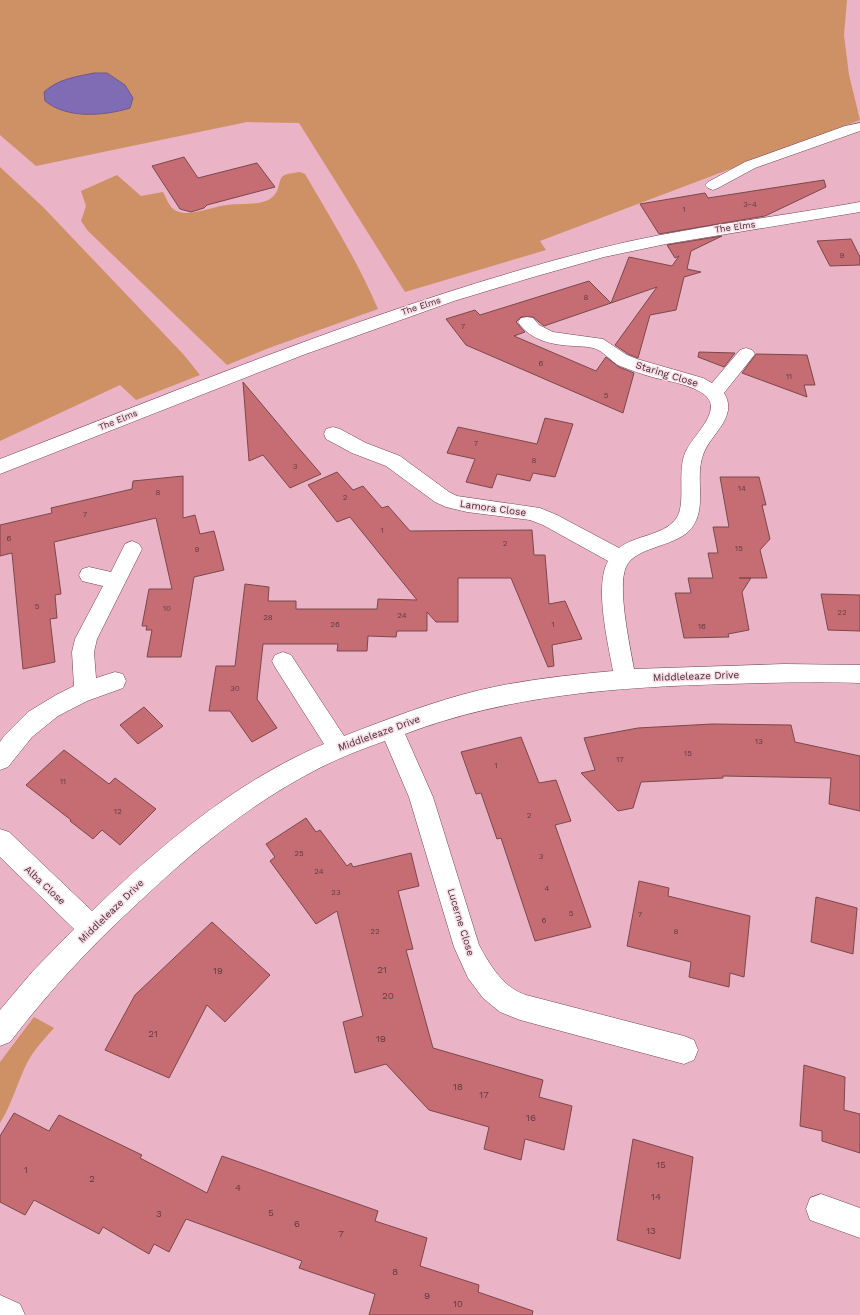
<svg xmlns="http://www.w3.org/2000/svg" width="860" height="1315" font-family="'Work Sans',sans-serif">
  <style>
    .green { fill: #ce9166 }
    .water { fill: #806bb5; stroke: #6d588e }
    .building { fill: #c66d74; stroke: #7a484b }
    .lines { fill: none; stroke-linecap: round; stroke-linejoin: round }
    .minor-casing { stroke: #734456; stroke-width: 1 }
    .minor { fill: #fff; fill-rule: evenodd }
    .labels { text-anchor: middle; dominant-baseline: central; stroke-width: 3; stroke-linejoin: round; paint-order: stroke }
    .number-label { font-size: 8px; fill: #623b42 }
    .far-street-label { font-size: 9px; fill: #402a32; stroke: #f9dce6 }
    .street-label { font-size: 10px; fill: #402a32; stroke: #f9dce6 }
    .near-number-label { font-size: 10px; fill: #623b42 }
  </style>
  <rect width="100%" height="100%" fill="#eab3c6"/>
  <path class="green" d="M 0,0 L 847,0 L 844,35 L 849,75 L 860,120 L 540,241 L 546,250 L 405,292 L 299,123 L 247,122 L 36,166 L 0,135 Z
    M 0,167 L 43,207 L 184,355 L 200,375 L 136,400 L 120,385 L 0,441 Z
    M 300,172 L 305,174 C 331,219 358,262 378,309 L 269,348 L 227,365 L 88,231 L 81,221 L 86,206 L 81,191 L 117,175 L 141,196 L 163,192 C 167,199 170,210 179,212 C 192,216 214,206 228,205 C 240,203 259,206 270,199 C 281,192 278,179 283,176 C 287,173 295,173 300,172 Z
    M 34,1017 L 54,1028 C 44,1039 34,1050 27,1063 C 17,1083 12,1104 0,1123 L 0,1062 Z"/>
  <path class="water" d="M 94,73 L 107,73 L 125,85 L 133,98 L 130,108 C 104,116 67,119 45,101 L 44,92 C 58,79 75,77 94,73 Z"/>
  <path class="building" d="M 184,157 L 198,178 L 257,163 L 275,187 L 207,205 L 204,208 L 191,212 L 180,209 L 152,166 Z
    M 824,180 L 826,187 L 765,216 L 659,234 L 640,204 L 705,193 L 708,198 Z
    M 722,236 L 691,251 L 687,269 L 701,272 L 684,277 L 676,310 L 650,315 L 638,358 L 628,354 L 615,345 L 657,287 L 611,303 L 629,257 L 672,266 L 679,256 L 675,258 L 667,245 Z
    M 851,239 L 860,257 L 860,265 L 830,266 L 817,241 Z
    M 589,281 L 611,303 L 544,326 L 533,317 L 521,317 L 516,322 L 525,332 L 514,336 L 596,371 L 606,357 L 619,367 L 634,373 L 623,413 L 466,345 L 446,319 L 475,310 L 480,315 Z
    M 699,352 L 735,353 L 724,367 L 698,357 Z
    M 756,354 L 807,355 L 815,385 L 804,385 L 807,397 L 742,373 Z
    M 243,382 L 296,445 L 321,474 L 290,488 L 263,455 L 249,461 Z
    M 545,418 L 573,424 L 555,477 L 533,473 L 530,481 L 497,474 L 492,488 L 466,482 L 475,459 L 447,453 L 458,427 L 537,444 Z
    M 337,472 L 353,490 L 363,486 L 382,508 L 388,506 L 410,531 L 532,530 L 534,555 L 545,555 L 549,604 L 565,601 L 582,639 L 552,645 L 554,666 L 548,667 L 511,578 L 458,578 L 458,622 L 436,622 L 427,612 L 427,631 L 397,631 L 396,637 L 368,636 L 367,651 L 337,651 L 338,644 L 263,644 L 257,699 L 277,728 L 252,742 L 230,711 L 209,711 L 216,666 L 235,666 L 245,584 L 269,587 L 268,601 L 296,601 L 296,609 L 377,609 L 378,599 L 417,600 L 350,517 L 337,522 L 308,485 Z
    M 183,476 L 183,518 L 195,515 L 200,534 L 214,531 L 224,570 L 194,577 L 181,657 L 147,657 L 152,630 L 146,630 L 147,626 L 142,626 L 149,589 L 172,589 L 156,518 L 54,542 L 61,594 L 55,595 L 57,618 L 50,619 L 55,662 L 23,669 L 12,553 L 0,556 L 0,525 L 52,513 L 51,508 L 132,489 L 133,481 Z
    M 720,477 L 759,477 L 766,505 L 762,505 L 770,539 L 760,550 L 767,578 L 739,578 L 751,578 L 742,592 L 749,630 L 728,634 L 729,637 L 684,638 L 675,593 L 691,593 L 688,578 L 713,578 L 708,553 L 718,553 L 713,527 L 729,527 Z
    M 821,594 L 860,595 L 860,631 L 828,630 Z
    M 144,707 L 163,726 L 138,744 L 120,725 Z
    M 712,724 L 791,725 L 795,742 L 860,756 L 860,811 L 829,804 L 831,778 L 723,776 L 723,778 L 641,782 L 633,808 L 618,811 L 581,773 L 595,770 L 584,738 L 638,728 Z
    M 521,737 L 539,783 L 556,780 L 571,821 L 555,825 L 591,927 L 535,941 L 501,838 L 497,839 L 481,793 L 476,794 L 461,752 Z
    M 64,750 L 109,784 L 115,778 L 156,809 L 120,845 L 102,830 L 93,839 L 70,821 L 71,820 L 26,785 Z
    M 306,818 L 316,832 L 320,830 L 347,866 L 351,863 L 353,867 L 411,853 L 419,886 L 398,891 L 413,949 L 406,950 L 433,1048 L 543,1080 L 539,1097 L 572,1106 L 564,1150 L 525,1139 L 521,1160 L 484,1149 L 489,1127 L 429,1110 L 386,1064 L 355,1073 L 343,1022 L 363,1016 L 337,911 L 316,924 L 270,861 L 275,857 L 266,844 Z
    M 639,881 L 669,888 L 668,896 L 750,916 L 744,977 L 730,973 L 729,987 L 689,977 L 691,962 L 627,946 Z
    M 816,897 L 857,908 L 853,954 L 811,942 Z
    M 212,922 L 270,975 L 225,1022 L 207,1005 L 169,1078 L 105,1050 L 135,995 Z
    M 804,1065 L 845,1077 L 844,1110 L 860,1114 L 860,1153 L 822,1141 L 822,1131 L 800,1126 Z
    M 14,1113 L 49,1131 L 59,1115 L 142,1155 L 140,1158 L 207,1193 L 222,1156 L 378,1211 L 375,1221 L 427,1238 L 420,1266 L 479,1285 L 478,1292 L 533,1311 L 532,1315 L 369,1315 L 375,1294 L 299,1268 L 302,1261 L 186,1219 L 169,1252 L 154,1244 L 149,1254 L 103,1227 L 99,1234 L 34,1200 L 25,1215 L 0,1202 L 0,1136 Z
    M 633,1139 L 693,1157 L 680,1259 L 617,1240 Z"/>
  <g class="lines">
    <g class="minor-casing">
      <path id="minor" d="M 860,123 L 860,131 L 755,168 L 718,188 L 713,190 L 708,188 L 705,185 L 708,182 L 745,162 L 845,126 Z
        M 860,202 L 860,212 L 666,244 L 604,257 L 530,278 L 454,301 L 303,355 L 0,474 L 0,459 C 197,383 392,301 597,249 C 683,227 773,218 860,202 Z
        M 527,317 L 533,318 L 539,325 L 553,332 L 603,339 L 627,355 L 637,359 L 703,378 L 712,383 L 740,350 L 746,348 L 752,350 L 755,354 L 724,393 C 739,417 710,434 703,455 C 694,480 709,510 689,531 C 673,547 635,547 626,567 C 617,587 630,646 634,669 L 784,664 L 860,665 L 860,683 C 815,681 771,683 727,684 C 617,687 508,695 405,734 L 433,797 L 479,945 C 490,965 503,988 526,995 L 684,1036 L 694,1040 L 698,1050 L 694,1060 L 684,1064 L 520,1020 L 500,1012 L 483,998 L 468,978 L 454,947 L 409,797 L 385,741 C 359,750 334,760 310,773 C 246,807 191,853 139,902 C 92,945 49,991 10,1042 L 0,1046 L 0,1010 L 33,971 L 74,929 L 0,857 L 0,829 L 9,832 L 92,911 C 160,846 236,781 324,744 L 275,667 L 272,661 L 275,655 L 283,652 L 291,655 L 344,736 C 388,719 434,701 480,690 C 523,680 568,675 613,671 C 608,643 594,586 608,561 L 543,525 L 530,520 L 467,512 L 446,507 L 435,502 L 386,466 L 352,453 L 326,439 L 324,434 L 326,429 L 333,427 L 340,429 L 366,443 L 400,456 L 449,492 L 457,496 L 540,508 L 557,515 L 619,548 C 635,535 662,536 675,520 C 688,505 675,469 687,449 C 694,436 710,422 711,407 C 712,387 666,381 652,377 C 641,374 631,370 620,366 C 611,362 603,350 593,348 C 587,346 580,347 574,346 C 553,345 531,341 518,322 L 521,318 Z
        M 132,541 L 139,544 L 142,549 L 97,639 L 94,652 L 96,678 L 115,672 L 123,674 L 126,681 L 123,688 L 87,701 L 58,716 L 32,737 L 8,767 L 0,770 L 0,742 L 4,736 L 28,712 L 56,695 L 74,686 L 72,652 L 75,639 L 103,586 L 82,581 L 79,575 L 82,569 L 89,567 L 111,572 L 125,544 Z
        M 821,1194 L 860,1208 L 860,1238 L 810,1220 L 806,1209 L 810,1198 Z
        M 0,1295 L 20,1304 L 25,1315 L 0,1315 Z"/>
    </g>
    <use href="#minor" class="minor"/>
  </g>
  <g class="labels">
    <g class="number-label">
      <text x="750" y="204">3-4</text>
      <text x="684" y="209">1</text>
      <text x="842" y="255">9</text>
      <text x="586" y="297">8</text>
      <text x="463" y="326">7</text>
      <text x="541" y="363">6</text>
      <text x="789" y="376">11</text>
      <text x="606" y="395">5</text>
      <text x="476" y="443">7</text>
      <text x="534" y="460">8</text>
      <text x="295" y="466">3</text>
      <text x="742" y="488">14</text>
      <text x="158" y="492">8</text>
      <text x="345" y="497">2</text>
      <text x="85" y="514">7</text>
      <text x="382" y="530">1</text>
      <text x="9" y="538">6</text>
      <text x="505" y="543">2</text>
      <text x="739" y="548">15</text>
      <text x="197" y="549">9</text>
      <text x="37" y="606">5</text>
      <text x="167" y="608">10</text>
      <text x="842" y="612">22</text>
      <text x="402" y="615">24</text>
      <text x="268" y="617">28</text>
      <text x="335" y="624">26</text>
      <text x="553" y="624">1</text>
      <text x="702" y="626">16</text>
      <text x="235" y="688">30</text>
      <text x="759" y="741">13</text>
      <text x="688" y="753">15</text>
      <text x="620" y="759">17</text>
      <text x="496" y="765">1</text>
      <text x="63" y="781">11</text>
      <text x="118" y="811">12</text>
      <text x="529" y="815">2</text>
      <text x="299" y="853">25</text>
      <text x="541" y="856">3</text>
      <text x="319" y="871">24</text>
      <text x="547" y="888">4</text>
      <text x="336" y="892">23</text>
      <text x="571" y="913">5</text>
      <text x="640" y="914">7</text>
      <text x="544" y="920">6</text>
      <text x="375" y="931">22</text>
      <text x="676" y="931">8</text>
    </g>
    <g class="far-street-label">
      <text transform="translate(735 227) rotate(-8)">The Elms</text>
      <text transform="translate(421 306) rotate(-18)">The Elms</text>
      <text transform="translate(118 420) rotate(-22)">The Elms</text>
    </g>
    <g class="street-label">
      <text transform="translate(667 374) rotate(17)">Staring Close</text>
      <text transform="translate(493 508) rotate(8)">Lamora Close</text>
      <text transform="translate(696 676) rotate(-2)">Middleleaze Drive</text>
      <text transform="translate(379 733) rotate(-20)">Middleleaze Drive</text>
      <text transform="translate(45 885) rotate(43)">Alba Close</text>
      <text transform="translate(111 911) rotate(-44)">Middleleaze Drive</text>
      <text transform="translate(461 922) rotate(73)">Lucerne Close</text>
    </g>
    <g class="near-number-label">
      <text x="382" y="969">21</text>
      <text x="218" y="970">19</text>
      <text x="388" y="995">20</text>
      <text x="153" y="1033">21</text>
      <text x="381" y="1038">19</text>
      <text x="458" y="1086">18</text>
      <text x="484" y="1094">17</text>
      <text x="531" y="1117">16</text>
      <text x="661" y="1164">15</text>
      <text x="26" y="1169">1</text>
      <text x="92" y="1178">2</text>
      <text x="238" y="1187">4</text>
      <text x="656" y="1196">14</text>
      <text x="271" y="1212">5</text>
      <text x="159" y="1213">3</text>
      <text x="297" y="1223">6</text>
      <text x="651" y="1230">13</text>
      <text x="341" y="1233">7</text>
      <text x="395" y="1271">8</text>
      <text x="427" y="1295">9</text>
      <text x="458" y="1303">10</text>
    </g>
  </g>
</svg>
